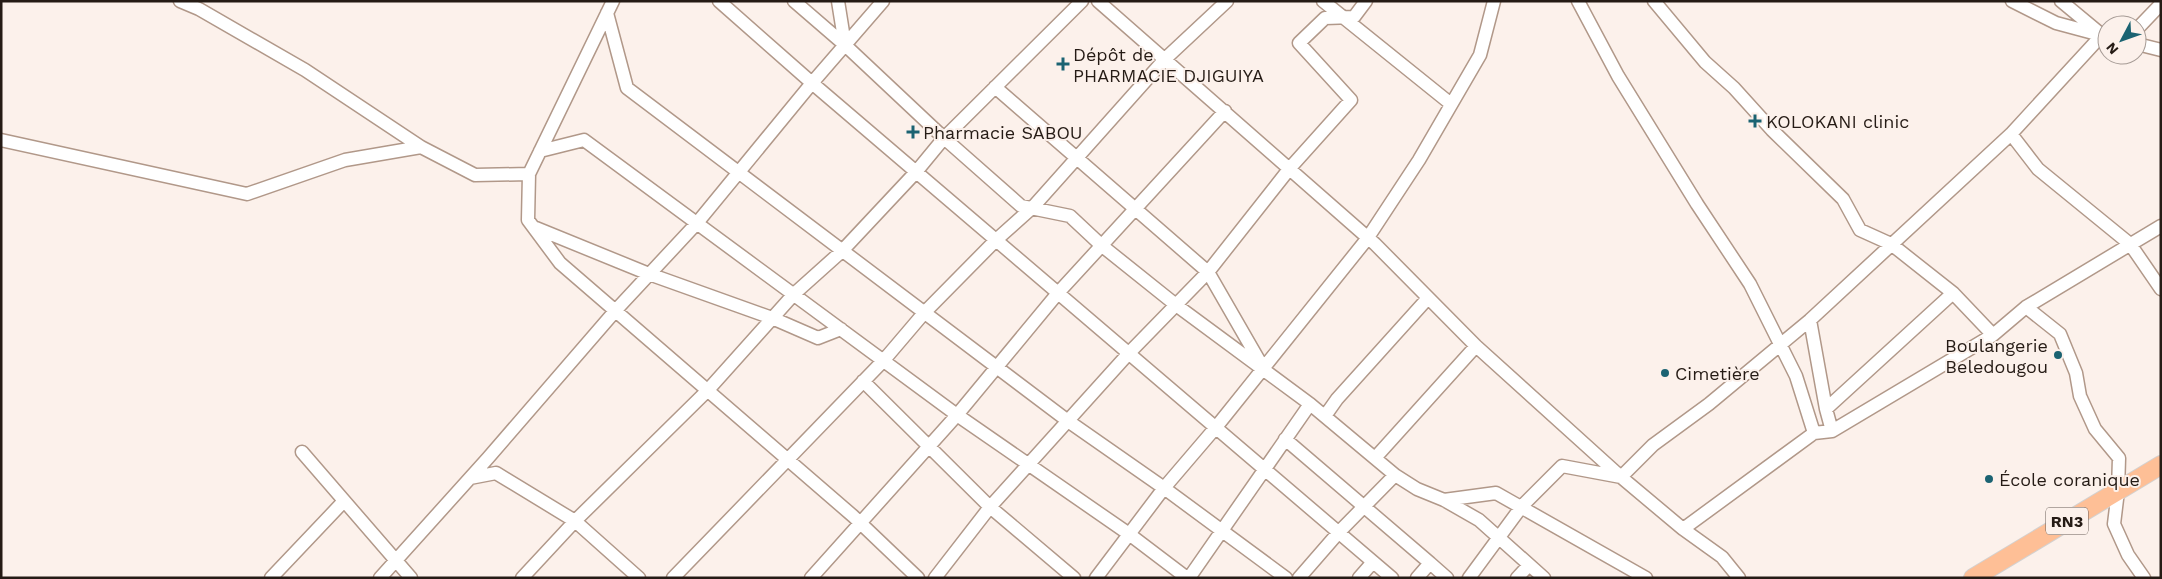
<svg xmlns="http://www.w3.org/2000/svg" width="2162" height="579" font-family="'Work Sans',sans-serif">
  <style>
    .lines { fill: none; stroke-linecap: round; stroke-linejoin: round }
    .minor-casing { stroke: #b19889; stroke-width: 15 }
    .highway-casing { stroke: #d3d1d0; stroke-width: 20 }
    .minor { stroke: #fff; stroke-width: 12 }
    .highway { stroke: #febf96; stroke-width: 18 }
    .poi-dot { fill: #1b6372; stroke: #fcf1eb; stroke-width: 2 }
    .labels { text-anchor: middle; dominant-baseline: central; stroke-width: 4; stroke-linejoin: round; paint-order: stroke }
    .shield { fill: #fcf1eb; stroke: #665b55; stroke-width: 1 }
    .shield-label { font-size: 16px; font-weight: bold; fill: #251b15 }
    .poi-label { font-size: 18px; fill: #251b15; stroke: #fcf1eb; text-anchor: start }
  </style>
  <rect width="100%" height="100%" fill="#fcf1eb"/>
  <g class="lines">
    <g class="minor-casing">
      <path id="minor" d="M 180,1 L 199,9 L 305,70 L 421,147 L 475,175 L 529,174
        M 613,1 L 529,174 L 528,220 L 560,263 L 853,516 L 918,578
        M 719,1 L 812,83 L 1392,578
        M 794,1 L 845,45 L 944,138 L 1021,206 L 1070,216 L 1101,245 L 1176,305 L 1310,404 L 1395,475 L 1417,489 L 1444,500 L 1479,520 L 1544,578
        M 838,1 L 845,45
        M 1098,1 L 1375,244 L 1476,346 L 1621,477 L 1683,529 L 1722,557 L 1739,578
        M 1323,1 L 1451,104
        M 1578,1 L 1618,76 L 1697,204 L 1750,284 L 1796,376 L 1814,433
        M 1654,1 L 1705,62 L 1734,88 L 1772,130 L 1843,199 L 1860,230 L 1891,244 L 1953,293 L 1993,335
        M 2012,1 L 2056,23 L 2097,34
        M 607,13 L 627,88 L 1068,421 L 1164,488 L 1286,578
        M 2137,29 L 2161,4
        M 2137,44 L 2161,50
        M 995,87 L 1208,272 L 1261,364
        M 2011,134 L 2038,169 L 2130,244 L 2161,289
        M 1,140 L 247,194 L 345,160 L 421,147
        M 540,151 L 584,140 L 957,415 L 1129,534 L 1187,578
        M 536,228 L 649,274 L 772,318 L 818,338 L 841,329
        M 2026,307 L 2060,334 L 2076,373 L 2080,396 L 2095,429 L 2119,458 L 2118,491 L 2114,524 L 2128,555 L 2144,578
        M 1810,320 L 1826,409
        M 863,381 L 990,507 L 1074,578
        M 1325,416 L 1337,399 L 1428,298
        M 1832,431 L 1826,409 L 1953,293
        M 1285,439 L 1430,563
        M 302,452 L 411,578
        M 1375,458 L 1476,346
        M 470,478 L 496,473 L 575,521 L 639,578
        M 1444,500 L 1496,493 L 1646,578
        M 1683,529 L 1814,433 L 1832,431 L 1993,335 L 2026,307 L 2161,226
        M 271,578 L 344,501
        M 380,578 L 488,458 L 616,310 L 697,223 L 812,83 L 883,1
        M 522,578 L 575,521 L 708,390 L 794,294 L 842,251 L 916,172 L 944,138 L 1082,1
        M 673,578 L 884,360 L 924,313 L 996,240 L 1033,207 L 1165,59 L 1227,1
        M 811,578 L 957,415 L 1058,293 L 1225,111
        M 935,578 L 990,507 L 1129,353 L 1208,272 L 1290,168 L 1351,100 L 1299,43 L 1325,18 L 1354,17 L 1366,1
        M 1096,578 L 1164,488 L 1217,426 L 1367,239 L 1419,160 L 1480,55 L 1494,1
        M 1189,578 L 1310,404
        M 1299,578 L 1339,532 L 1395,475
        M 1359,578 L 1373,562
        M 1417,578 L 1430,563 L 1447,578
        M 1469,578 L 1522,506 L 1562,466 L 1621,477 L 1653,445 L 1709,404 L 1810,320 L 2011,134 L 2102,35 L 2061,1
        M 1517,578 L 1529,565"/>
    </g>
    <g class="highway-casing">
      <path id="highway" d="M 1973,578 L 2161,465"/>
    </g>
    <use href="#minor" class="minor"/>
    <use href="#highway" class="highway"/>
  </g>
  <g class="poi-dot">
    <path d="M1060.5 56.5h5v5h5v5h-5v5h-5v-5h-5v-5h5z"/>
    <path d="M1752.5 113.5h5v5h5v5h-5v5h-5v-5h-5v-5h5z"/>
    <path d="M910.5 124.5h5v5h5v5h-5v5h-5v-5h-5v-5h5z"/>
    <circle cx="2058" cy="355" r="5"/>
    <circle cx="1665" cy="373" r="5"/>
    <circle cx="1989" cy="479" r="5"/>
  </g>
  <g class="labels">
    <rect class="shield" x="2046" y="507.5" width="42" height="27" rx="4"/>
    <g class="shield-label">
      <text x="2067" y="521">RN3</text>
    </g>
    <g class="poi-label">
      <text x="1073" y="54">Dépôt de<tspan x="1073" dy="21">PHARMACIE DJIGUIYA</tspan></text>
      <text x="1766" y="121">KOLOKANI clinic</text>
      <text x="923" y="132">Pharmacie SABOU</text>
      <text x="2048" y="345" text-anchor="end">Boulangerie<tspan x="2048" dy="21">Beledougou</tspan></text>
      <text x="1675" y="373">Cimetière</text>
      <text x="1999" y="479">École coranique</text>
    </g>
  </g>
  <rect width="2162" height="579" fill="none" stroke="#251b15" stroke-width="5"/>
  <g transform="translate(2122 40) rotate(229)"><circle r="24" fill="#fcf1eb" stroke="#a69b95"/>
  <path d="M0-4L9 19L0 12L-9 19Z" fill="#1b6372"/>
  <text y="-8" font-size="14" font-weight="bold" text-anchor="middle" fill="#251b15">N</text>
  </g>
</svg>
